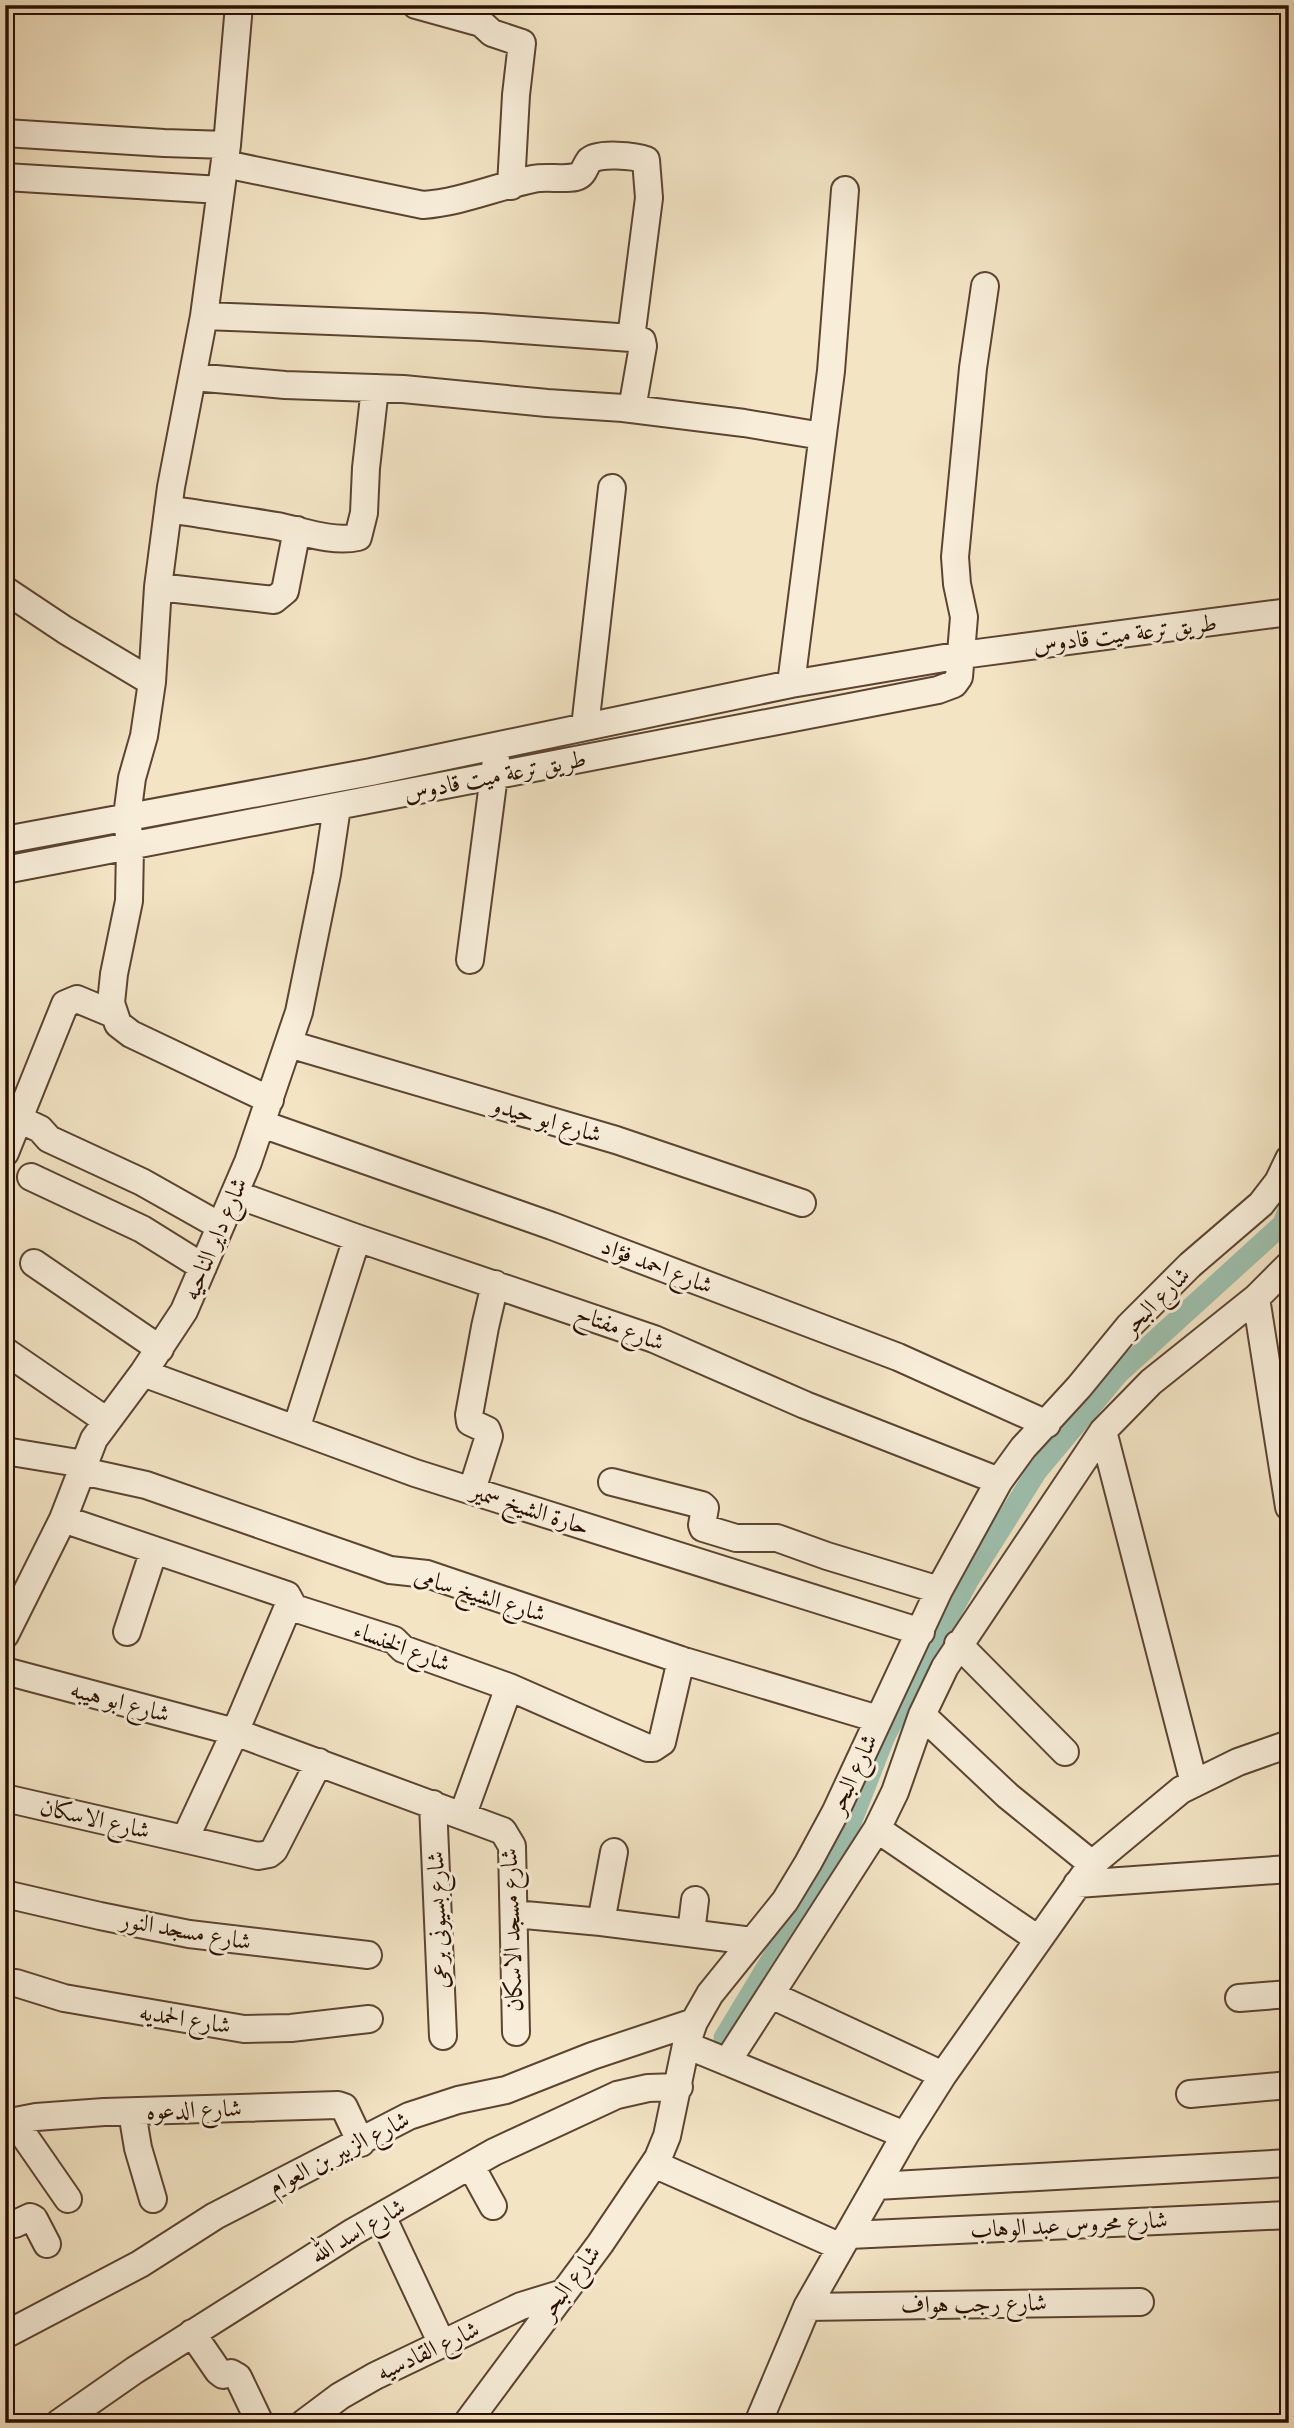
<svg xmlns="http://www.w3.org/2000/svg" width="1294" height="2428" font-family="'IM FELL Double Pica',Amiri,serif">
  <style>
    .lines { fill: none; stroke-linecap: round; stroke-linejoin: round }
    .canal { stroke: #9dbfad; stroke-width: 21 }
    .minor-casing { stroke: #5c4431; stroke-width: 30 }
    .minor { stroke: #f7edd9; stroke-width: 26 }
    .labels { text-anchor: middle; dominant-baseline: central; stroke-width: 6; stroke-linejoin: round; paint-order: stroke }
    .street-label { font-size: 24px; fill: #290f00; stroke: #f7edd9 }
  </style>
  <rect width="100%" height="100%" fill="#f3e4c4"/>
  <filter id="stains"><feTurbulence type="fractalNoise" baseFrequency=".00286" numOctaves="4"/><feColorMatrix values="0 0 0 0 .2 0 0 0 0 .09 0 0 0 0 .02 0 0 0 .5 -.17"/></filter>
  <radialGradient id="worn" r=".72"><stop offset=".6" stop-color="#630" stop-opacity="0"/><stop offset="1" stop-color="#630" stop-opacity=".3"/></radialGradient>
  <g class="lines">
    <path class="canal" d="M 724,2038 L 845,1838 L 885,1736 L 968,1581 L 1037,1471 L 1118,1374 L 1283,1224 L 1289,1208"/>
    <g class="minor-casing">
      <path id="minor" d="M 239,5 L 227,145 L 204,316 L 171,487 L 158,587 L 152,682 L 144,736 L 132,778 L 127,816 L 130,847 L 129,901 L 114,974 L 111,1003 L 118,1024 L 131,1034 L 270,1100
        M 416,5 L 481,23 L 492,33 L 522,43 L 516,95 L 511,186
        M 5,133 L 164,143 L 227,145
        M 225,164 L 423,205 C 462,202 495,187 533,179 C 546,176 562,180 576,177 C 584,175 585,166 589,161 C 597,152 636,156 646,160 L 649,198 L 631,338 L 642,341 L 643,346 L 632,409
        M 5,177 L 221,190
        M 204,316 L 481,327 L 631,338
        M 193,377 L 285,385 L 403,389 L 547,403 L 623,408 L 744,423 L 822,436
        M 168,509 C 205,515 241,520 277,526 C 302,531 332,543 358,537 L 364,513 L 366,468 L 375,388
        M 158,587 L 274,600 L 285,591 L 297,530
        M 5,590 L 65,630 L 152,682
        M 791,684 L 831,371 L 845,190
        M 585,727 L 612,488
        M 5,840 L 371,772 L 791,684 L 962,655 L 1289,612
        M 5,870 L 938,690 L 954,684 L 959,677 L 964,617 L 957,584 L 955,557 L 973,368 L 985,286
        M 470,960 L 496,760
        M 289,1044 L 616,1140 L 802,1203
        M 19,1119 L 40,1129 L 49,1139 L 142,1182 L 220,1226
        M 262,1124 L 552,1226 L 898,1357 L 1047,1424
        M 5,1153 L 65,1004 L 77,999 L 113,1014
        M 31,1177 L 142,1229 L 203,1267
        M 235,1194 L 357,1238 L 654,1339 L 805,1405 L 999,1481
        M 34,1263 L 160,1349
        M 1256,1298 L 1289,1507
        M 5,1351 L 107,1421
        M 143,1373 L 415,1473 L 921,1632
        M 296,1429 L 357,1238
        M 1103,1431 L 1194,1783
        M 5,1451 L 84,1464
        M 82,1471 L 146,1485 L 390,1570 L 427,1574 L 681,1660 L 878,1719
        M 612,1482 L 702,1505 L 705,1508 L 702,1525 L 703,1528 L 736,1538 L 777,1538 L 827,1556 L 939,1590
        M 472,1490 L 489,1436 L 487,1430 L 470,1422 L 469,1415 L 485,1327 L 495,1284
        M 63,1519 L 287,1595 L 294,1608 L 394,1640 L 403,1649 L 509,1687 L 648,1748 L 653,1748 L 662,1742 L 681,1660
        M 127,1632 L 154,1550
        M 5,1635 L 63,1519 L 94,1439 L 143,1373 L 184,1311 L 248,1162 L 299,1012 L 327,874 L 337,807
        M 958,1644 L 1065,1752
        M 5,1671 L 235,1732 L 503,1831 L 512,1846 L 516,2032
        M 922,1715 L 1008,1796 L 1092,1864
        M 5,1798 L 258,1856 L 269,1854 L 274,1850 L 319,1762
        M 433,1804 L 443,2036
        M 463,1814 L 509,1687
        M 877,1829 L 1038,1939
        M 185,1839 L 235,1732 L 290,1602
        M 1077,1884 L 1289,1869
        M 5,1894 L 100,1916 L 189,1934 L 368,1955
        M 514,1914 L 601,1922 L 752,1941
        M 601,1922 L 614,1852
        M 691,1933 L 695,1900
        M 5,1983 L 16,1983 L 64,1998 L 244,2029 L 291,2028 L 369,2019
        M 771,1995 L 943,2075
        M 1239,1998 L 1289,1994
        M 686,2045 L 905,2135
        M 727,2062 L 877,1829 L 895,1792 L 922,1715 L 945,1667 L 1103,1431 L 1151,1382 L 1256,1298 L 1289,1265
        M 1190,2094 L 1289,2085
        M 132,2112 L 138,2148 L 153,2199
        M 14,2121 L 68,2199
        M 5,2123 L 36,2117 L 104,2112 L 338,2105 L 344,2107 L 361,2143
        M 654,2164 L 841,2247
        M 471,2166 L 493,2206
        M 876,2186 L 1289,2163
        M 382,2216 L 442,2344
        M 5,2222 L 15,2224 L 30,2217 L 34,2219 L 47,2244
        M 849,2235 L 1289,2215
        M 807,2307 L 1140,2302
        M 192,2333 L 218,2371 L 223,2375 L 231,2373 L 238,2377 L 260,2423
        M 5,2335 L 140,2264 L 215,2216 L 409,2116 L 458,2100 L 506,2090 L 592,2056 L 694,2022
        M 59,2423 L 135,2370 L 353,2232 L 494,2152 L 617,2095 L 648,2088 L 679,2087
        M 304,2423 L 340,2396 L 375,2376 L 521,2306 L 560,2294
        M 467,2423 L 600,2244 L 658,2158 L 667,2136 L 686,2045 L 694,2022 L 710,1994 L 785,1901 L 808,1863 L 835,1813 L 939,1590 L 999,1481 L 1023,1448 L 1079,1387 L 1129,1326 L 1190,1265 L 1261,1204 L 1278,1182 L 1289,1159
        M 758,2423 L 807,2307 L 905,2135 L 943,2075 L 1092,1864 L 1181,1790 L 1238,1762 L 1289,1744"/>
    </g>
    <use href="#minor" class="minor"/>
  </g>
  <g class="labels">
    <g class="street-label">
      <text transform="translate(1125 634) rotate(-7)">طريق ترعة ميت قادوس</text>
      <text transform="translate(495 776) rotate(-11)">طريق ترعة ميت قادوس</text>
      <text transform="translate(547 1120) rotate(16)">شارع ابو حيدو</text>
      <text transform="translate(215 1239) rotate(-67)">شارع داير الناحيه</text>
      <text transform="translate(657 1266) rotate(21)">شارع احمد فؤاد</text>
      <text transform="translate(1156 1301) rotate(-45)">شارع البحر</text>
      <text transform="translate(620 1328) rotate(20)">شارع مفتاح</text>
      <text transform="translate(530 1509) rotate(18)">حارة الشيخ سمير</text>
      <text transform="translate(480 1595) rotate(17)">شارع الشيخ سامى</text>
      <text transform="translate(402 1647) rotate(21)">شارع الخنساء</text>
      <text transform="translate(120 1702) rotate(15)">شارع ابو هيبه</text>
      <text transform="translate(853 1774) rotate(-65)">شارع البحر</text>
      <text transform="translate(95 1819) rotate(13)">شارع الاسكان</text>
      <text transform="translate(438 1920) rotate(-92)">شارع بسيونى برعى</text>
      <text transform="translate(512 1930) rotate(-92)">شارع مسجد الاسكان</text>
      <text transform="translate(186 1931) rotate(10)">شارع مسجد النور</text>
      <text transform="translate(185 2019) rotate(9)">شارع الحمديه</text>
      <text transform="translate(194 2110) rotate(-2)">شارع الدعوه</text>
      <text transform="translate(339 2153) rotate(-27)">شارع الزبير بن العوام</text>
      <text transform="translate(1069 2225) rotate(-3)">شارع محروس عبد الوهاب</text>
      <text transform="translate(358 2231) rotate(-30)">شارع اسد الله</text>
      <text transform="translate(570 2282) rotate(-53)">شارع البحر</text>
      <text transform="translate(974 2304) rotate(-1)">شارع رجب هواف</text>
      <text transform="translate(428 2351) rotate(-25)">شارع القادسيه</text>
    </g>
  </g>
  <rect width="1294" height="2428" fill="none" stroke="#f3e4c4" stroke-width="28"/>
  <rect x="7" y="7" width="1280" height="2414" fill="none" stroke="#290f00" stroke-width="3.5"/>
  <rect x="14" y="14" width="1266" height="2400" fill="none" stroke="#290f00" stroke-width="2"/>
  <rect width="100%" height="100%" filter="url(#stains)"/>
  <rect width="100%" height="100%" fill="url(#worn)"/>
</svg>
